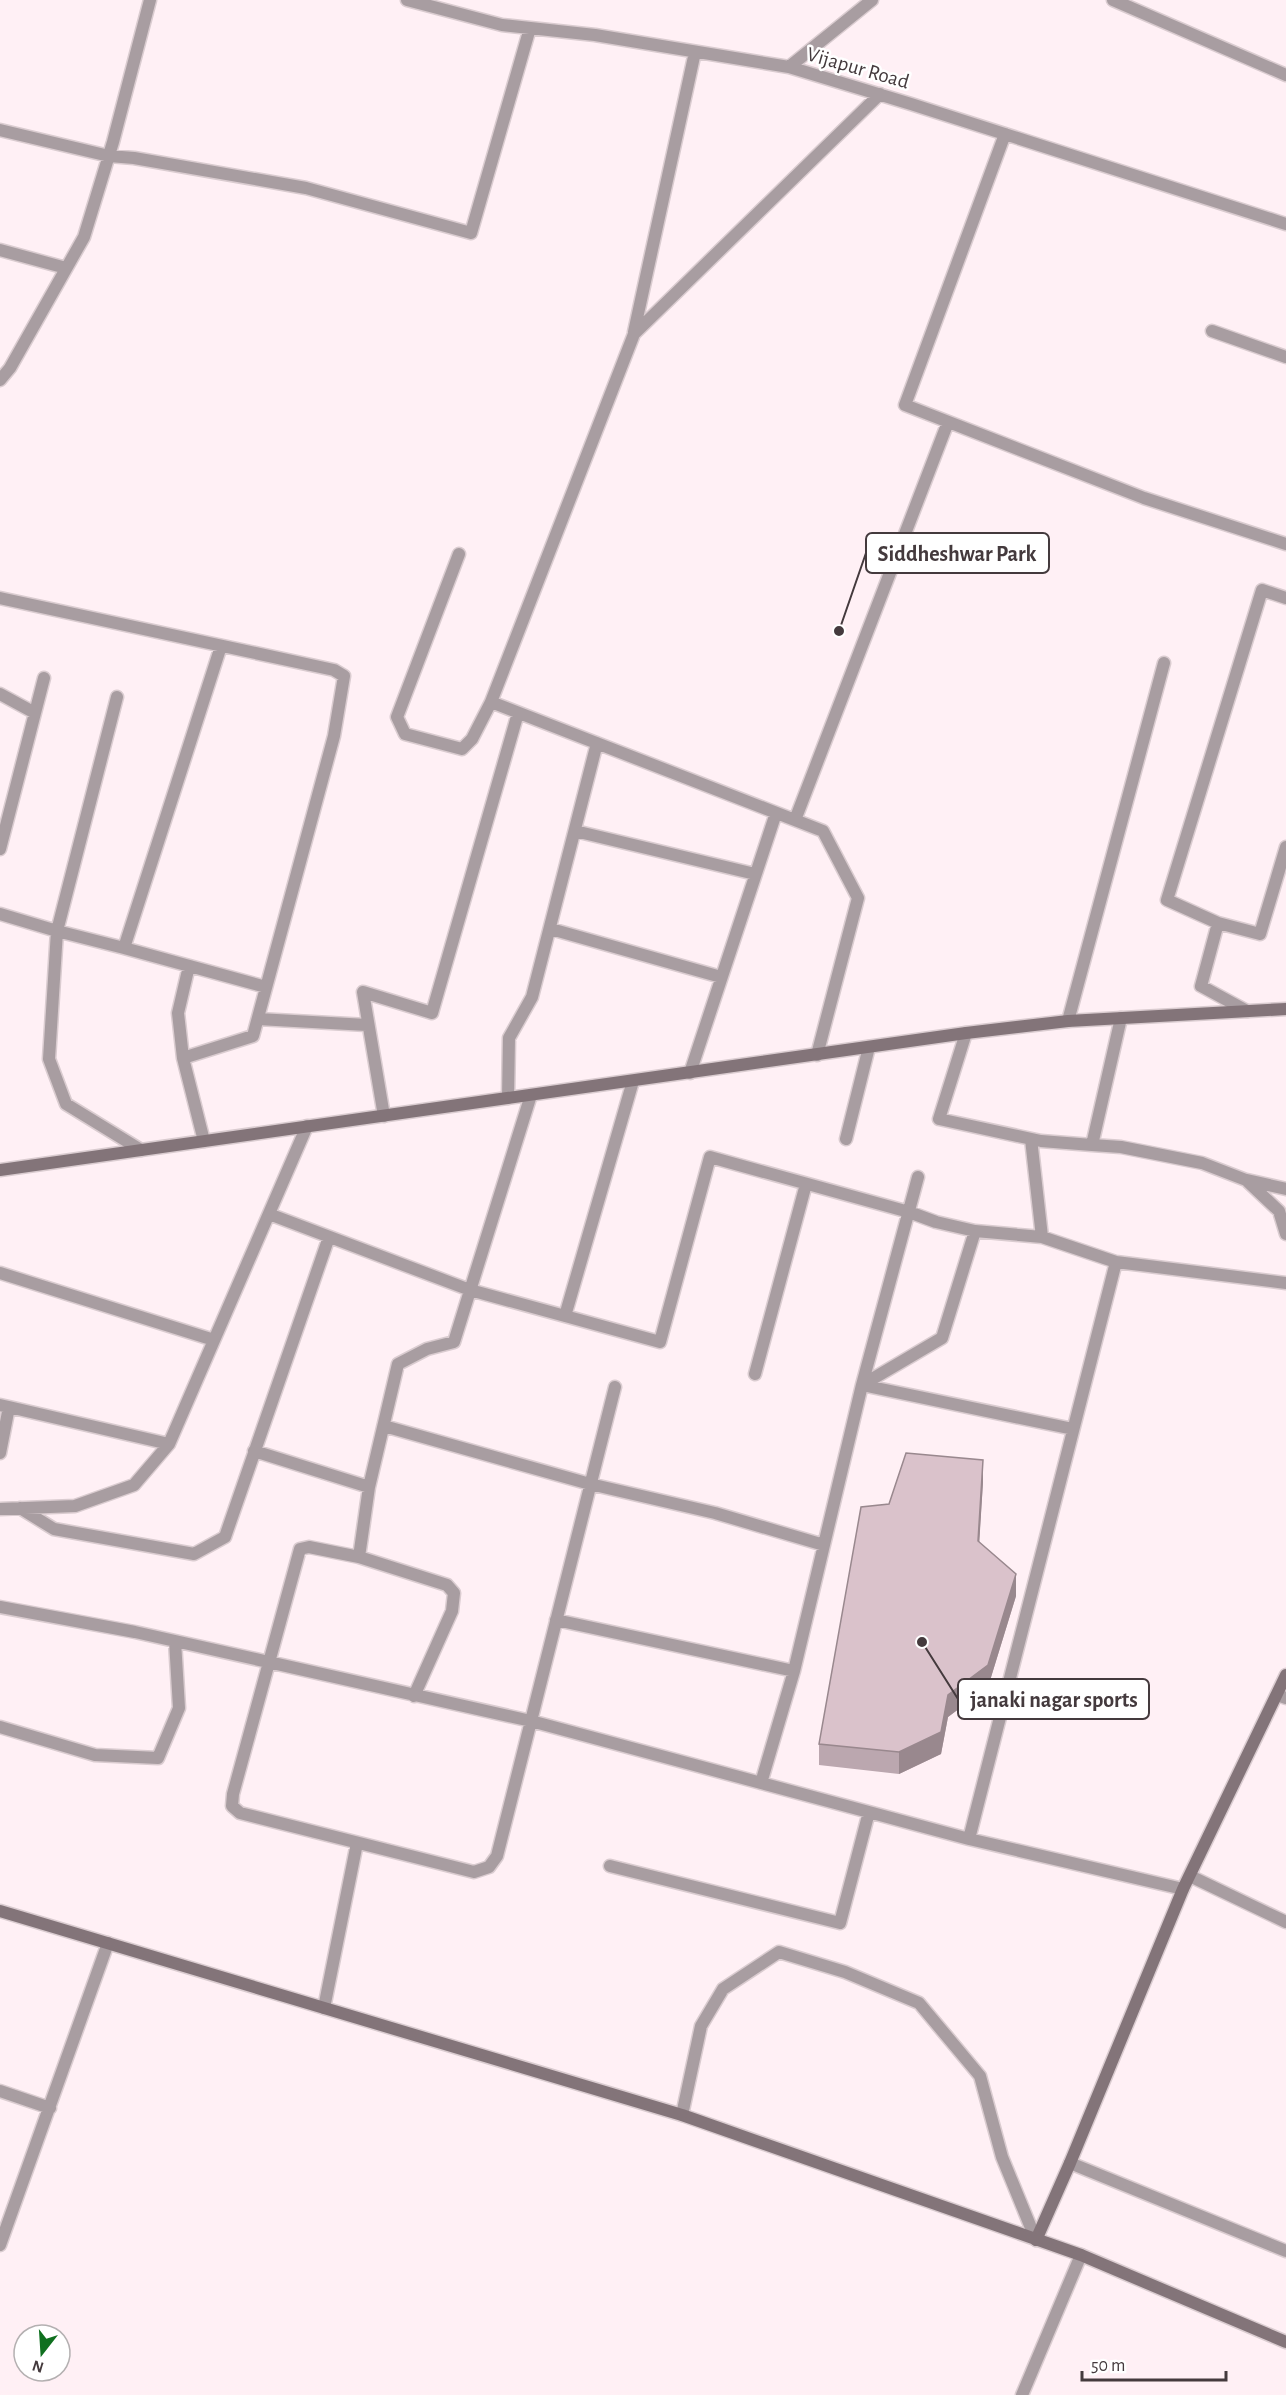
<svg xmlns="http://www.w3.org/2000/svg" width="1286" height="2395" font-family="'Alegreya Sans',sans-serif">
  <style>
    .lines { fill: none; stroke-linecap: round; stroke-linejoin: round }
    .street-casing { stroke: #daccd0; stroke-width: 15 }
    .secondary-casing { stroke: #daccd0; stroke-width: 15 }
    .street { stroke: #a89da1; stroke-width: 12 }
    .secondary { stroke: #837479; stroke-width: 12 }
    .wall { fill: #bba7af }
    .shaded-wall { fill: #99888e }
    .building { fill: #dac2cb; stroke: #99888e; stroke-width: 1.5 }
    .labels { text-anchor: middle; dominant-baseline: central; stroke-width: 5; stroke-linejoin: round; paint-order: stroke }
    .street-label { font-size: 21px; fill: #443a3d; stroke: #fff }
    .leader { fill: none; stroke: #443a3d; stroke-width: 2 }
    .callout-dot { fill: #443a3d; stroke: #fff; stroke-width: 2 }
    .callout { fill: #fff; stroke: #443a3d; stroke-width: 2 }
    .callout-label { font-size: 22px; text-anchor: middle; font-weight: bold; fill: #443a3d }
  </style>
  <rect width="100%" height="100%" fill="#fff0f5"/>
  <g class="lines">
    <g class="street-casing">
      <path id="street" d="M 407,0 L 502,25 L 595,35 L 789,67 L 911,104 L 1286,224
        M 1113,0 L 1286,75
        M 789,67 L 872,0
        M 0,130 L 109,156 L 134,158 L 306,188 L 471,233 L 530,28
        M 1005,134 L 905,405 L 1144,498 L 1286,544
        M 0,250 L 66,268
        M 1212,331 L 1286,357
        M 634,332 L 695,52
        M 0,380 L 10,368 L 84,237 L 113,142 L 150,0
        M 459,554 L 397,717 L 405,734 L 462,749 L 472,739 L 491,702
        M 0,598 L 334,670 L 344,676 L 334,736 L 253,1036 L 183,1058 L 204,1141
        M 221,646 L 124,948 L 266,987
        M 0,694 L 35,713
        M 117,697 L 57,931 L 124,948
        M 795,820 L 948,422
        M 575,831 L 755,874
        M 0,849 L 44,678
        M 0,914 L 57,931 L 49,1059 L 66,1104 L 141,1150
        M 1218,923 L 1167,900 L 1262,590 L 1286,598
        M 551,929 L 721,977
        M 1247,1011 L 1201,986 L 1218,923 L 1260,934 L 1286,847
        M 1121,1018 L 1092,1145 L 1121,1147 L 1202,1163 L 1246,1180 L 1279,1211 L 1286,1234
        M 258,1019 L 367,1025
        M 1068,1021 L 1164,663
        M 966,1033 L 939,1119 L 1041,1141 L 1092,1145
        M 817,1055 L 858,898 L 823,831 L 491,702 L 634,334 L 880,94
        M 183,1058 L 178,1013 L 189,966
        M 690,1073 L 776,813
        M 508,1098 L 509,1038 L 532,997 L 597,743
        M 384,1116 L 363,992 L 432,1013 L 518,713
        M 846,1139 L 869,1047
        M 1247,1180 L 1286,1189
        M 269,1214 L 470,1290 L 660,1342 L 710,1157 L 909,1212 L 936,1222 L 975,1231
        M 1042,1237 L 1116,1262
        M 0,1273 L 214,1340
        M 565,1316 L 633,1081
        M 755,1374 L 806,1184
        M 862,1385 L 942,1338 L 975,1231 L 1042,1237 L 1031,1139
        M 862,1385 L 1073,1429
        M 0,1405 L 9,1407 L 0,1453
        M 9,1407 L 169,1444
        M 384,1426 L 590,1484 L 715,1513 L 824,1545
        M 254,1451 L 369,1487
        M 20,1508 L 54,1529 L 194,1554 L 225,1537 L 329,1237
        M 0,1509 L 75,1506 L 134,1485 L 169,1444 L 307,1126
        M 359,1557 L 309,1547 L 300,1549 L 233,1794 L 232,1806 L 240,1813 L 474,1872 L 489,1867 L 497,1856 L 531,1721 L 969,1839 L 1183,1889
        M 0,1607 L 135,1632 L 531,1721 L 615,1387
        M 556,1620 L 794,1671 L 761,1783
        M 794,1671 L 862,1385 L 918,1177
        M 1277,1695 L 1286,1698
        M 414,1696 L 452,1611 L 454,1593 L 447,1585 L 359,1557 L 369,1487 L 398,1364 L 427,1349 L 454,1342 L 531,1095
        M 0,1727 L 95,1755 L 158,1758 L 179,1708 L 175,1641
        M 969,1839 L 1116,1262 L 1286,1283
        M 610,1866 L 840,1923 L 869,1812
        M 1190,1876 L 1286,1922
        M 324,2008 L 357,1843
        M 0,2091 L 50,2108
        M 682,2115 L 701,2026 L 723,1989 L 779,1952 L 845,1972 L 919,2003 L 980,2076 L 1002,2157 L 1036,2240
        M 1070,2163 L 1286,2251
        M 0,2245 L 108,1943
        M 1022,2395 L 1081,2255"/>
    </g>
    <g class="secondary-casing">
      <path id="secondary" d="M 0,1170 L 966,1033 L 1068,1021 L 1286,1009
        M 0,1911 L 682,2115 L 1081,2255 L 1286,2342
        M 1036,2240 L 1070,2163 L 1183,1889 L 1286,1675"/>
    </g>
    <use href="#street" class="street"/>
    <use href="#secondary" class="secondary"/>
  </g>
  <path class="wall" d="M 983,1482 L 979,1543 L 1016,1596 L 988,1687 L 948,1717 L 941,1754 L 899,1774 L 819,1765 L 819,1744 L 889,1504 Z"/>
  <path class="shaded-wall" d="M 983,1460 L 983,1482 L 978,1563 L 978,1541 Z
    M 1016,1574 L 1016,1596 L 988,1687 L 948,1717 L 941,1754 L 899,1774 L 899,1752 L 948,1695 Z"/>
  <path class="building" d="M 906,1453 L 983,1460 L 978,1541 L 1016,1574 L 988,1665 L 948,1695 L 941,1732 L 899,1752 L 819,1744 L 861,1507 L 889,1504 Z"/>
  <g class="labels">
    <g class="street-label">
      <text transform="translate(858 68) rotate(16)">Vijapur Road</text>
    </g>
  </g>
  <path class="leader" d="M839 631L866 553M922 1642L958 1699"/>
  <g class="callout-dot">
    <circle cx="839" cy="631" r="6"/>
    <circle cx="922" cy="1642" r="6"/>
  </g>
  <g class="callout">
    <rect x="866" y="533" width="183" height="40" rx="6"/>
    <rect x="958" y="1679" width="191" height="40" rx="6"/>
  </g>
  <g class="callout-label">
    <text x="957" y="561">Siddheshwar Park</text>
    <text x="1054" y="1707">janaki nagar sports</text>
  </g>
  <g transform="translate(42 2353) rotate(197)"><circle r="28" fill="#ffffff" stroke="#b4b0b1" stroke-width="1.5"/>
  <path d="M0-4.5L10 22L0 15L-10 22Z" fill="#0f701f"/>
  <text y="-9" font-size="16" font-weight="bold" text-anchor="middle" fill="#443a3d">N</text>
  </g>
  <path d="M1082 2371v9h144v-9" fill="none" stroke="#443a3d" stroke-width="3"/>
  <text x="1091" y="2371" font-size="18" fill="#443a3d" stroke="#ffffff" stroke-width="4.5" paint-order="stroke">50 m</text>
</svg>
